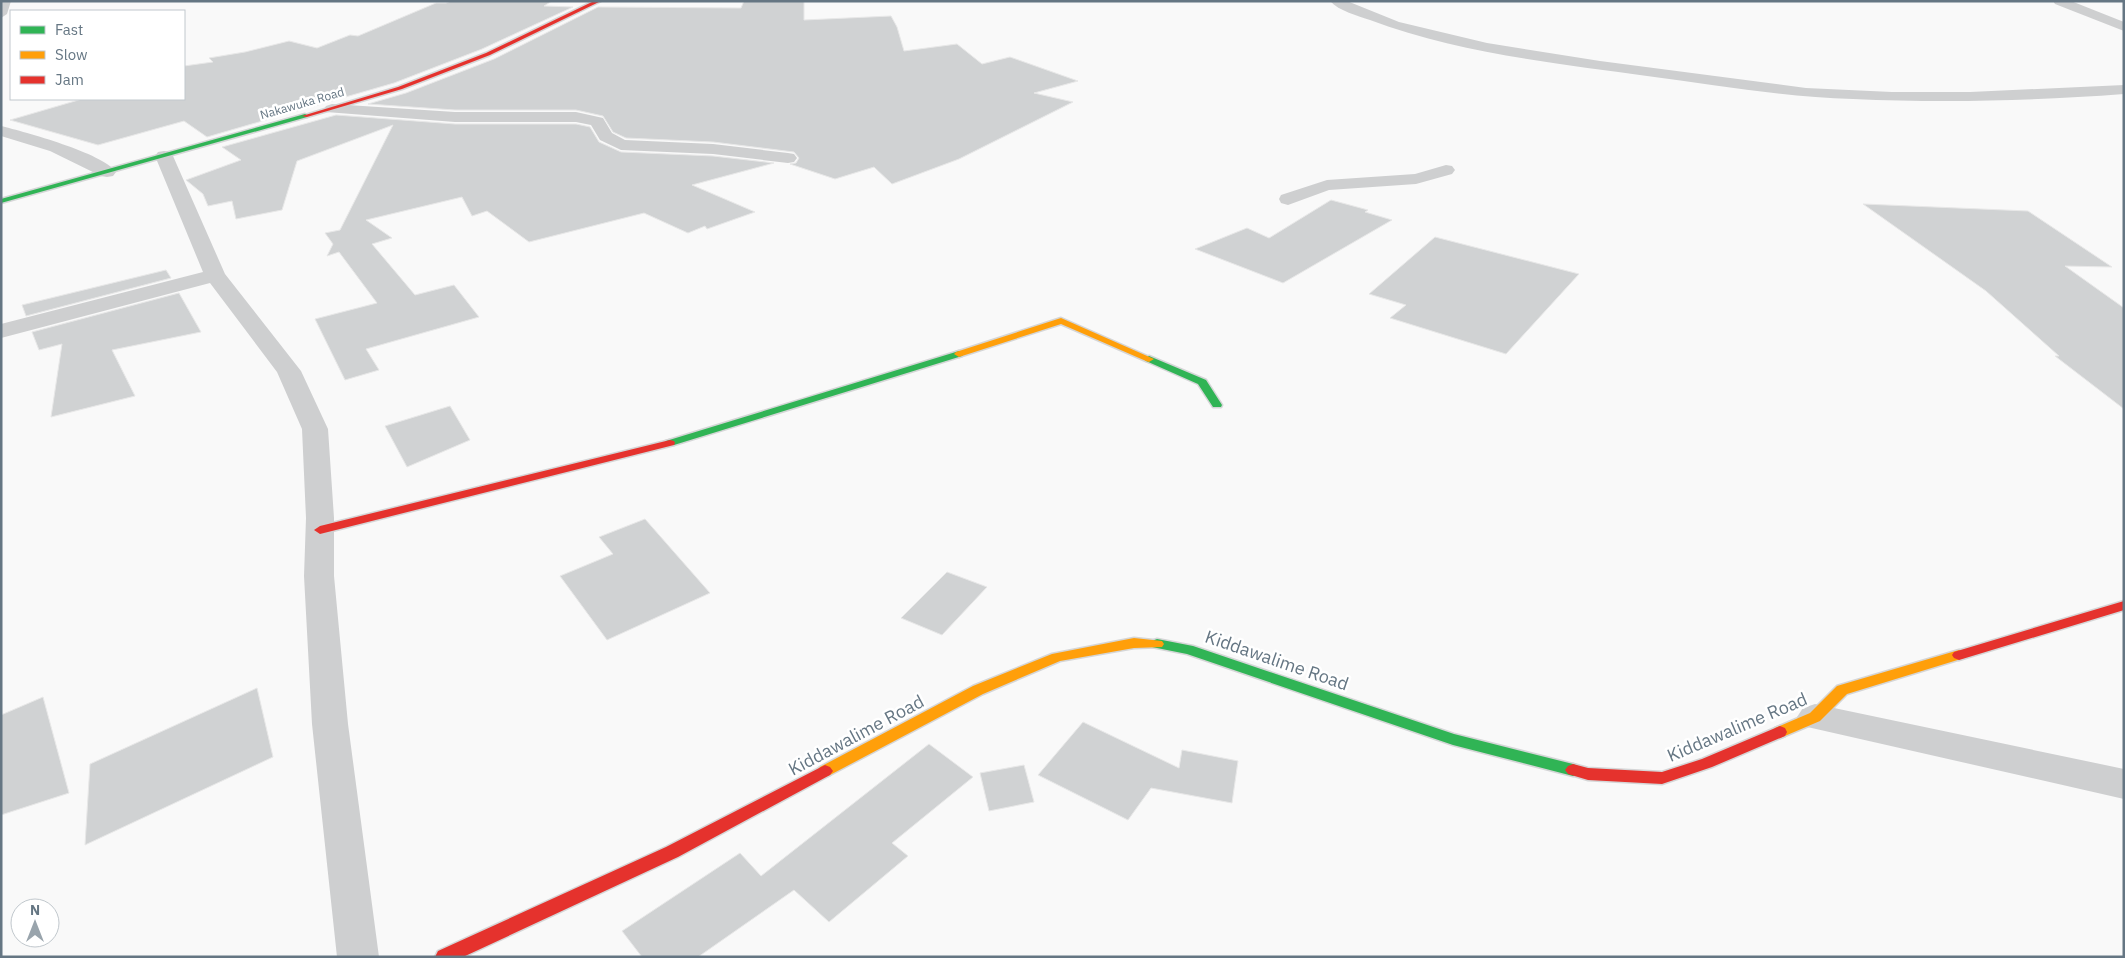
<svg xmlns="http://www.w3.org/2000/svg" width="2125" height="958" font-family="'IBM Plex Sans',sans-serif">
  <style>
    .building { fill: #d0d2d3; stroke: #e8e8e8 }
    .lines { fill: none; stroke-linecap: round; stroke-linejoin: round }
    .fast-casing { stroke: #d5d6d7; stroke-width: 3 }
    .slow-casing { stroke: #d5d6d7; stroke-width: 3 }
    .jam-casing { stroke: #d5d6d7; stroke-width: 3 }
    .street { fill: #cecfd0; fill-rule: evenodd }
    .fast { fill: #30b455; fill-rule: evenodd }
    .slow { fill: #ff9f0a; fill-rule: evenodd }
    .jam { fill: #e5322d; fill-rule: evenodd }
    .labels { text-anchor: middle; dominant-baseline: central; stroke-width: 5; stroke-linejoin: round; paint-order: stroke }
    .far-street-label { font-size: 12px; fill: #657683; stroke: #fff }
    .near-street-label { font-size: 18px; fill: #657683; stroke: #fff }
  </style>
  <rect width="100%" height="100%" fill="#f9f9f9"/>
  <path class="building" d="M 451,1 L 552,1 L 544,6 L 573,7 L 482,49 L 394,83 L 207,137 L 184,121 L 98,145 L 10,120 L 82,99 L 184,99 L 184,66 L 213,62 L 209,58 L 245,52 L 289,41 L 317,48 L 350,35 L 358,36 L 436,3 L 446,3 Z
    M 744,1 L 804,1 L 804,20 L 891,16 L 897,27 L 904,51 L 957,44 L 982,64 L 1010,57 L 1078,81 L 1034,93 L 1073,102 L 959,159 L 892,184 L 874,167 L 835,179 L 790,164 L 796,163 L 799,158 L 794,152 L 713,142 L 626,138 L 613,132 L 603,116 L 576,110 L 455,110 L 368,104 L 406,93 L 494,59 L 598,7 L 741,8 Z
    M 336,115 L 455,124 L 576,124 L 590,127 L 599,142 L 621,152 L 713,156 L 774,163 L 692,185 L 755,212 L 707,229 L 705,226 L 688,233 L 644,213 L 529,242 L 487,211 L 472,216 L 462,197 L 366,220 L 392,238 L 372,244 L 415,295 L 454,285 L 479,317 L 366,349 L 379,370 L 345,380 L 315,319 L 377,303 L 339,252 L 327,256 L 333,244 L 325,233 L 340,230 L 393,125 L 297,161 L 282,210 L 236,219 L 232,201 L 208,206 L 203,194 L 186,180 L 241,160 L 222,147 Z
    M 1331,200 L 1368,210 L 1365,212 L 1392,220 L 1283,283 L 1195,249 L 1247,228 L 1269,238 Z
    M 1863,204 L 2028,211 L 2112,267 L 2065,266 L 2124,308 L 2124,409 L 2055,356 L 2059,356 L 1986,291 Z
    M 1435,237 L 1579,274 L 1506,354 L 1390,318 L 1406,305 L 1369,294 Z
    M 166,270 L 171,278 L 26,316 L 22,305 Z
    M 179,293 L 201,332 L 112,350 L 135,396 L 51,417 L 62,344 L 39,350 L 32,332 Z
    M 450,406 L 470,440 L 407,467 L 385,426 Z
    M 645,519 L 710,593 L 607,640 L 560,576 L 613,554 L 599,537 Z
    M 947,572 L 987,587 L 942,635 L 901,618 Z
    M 257,688 L 273,757 L 85,845 L 90,764 Z
    M 43,697 L 69,793 L 1,815 L 1,715 Z
    M 1083,722 L 1179,768 L 1182,750 L 1238,761 L 1232,803 L 1151,788 L 1128,820 L 1038,775 Z
    M 929,744 L 973,777 L 892,843 L 908,856 L 829,922 L 794,890 L 698,957 L 642,957 L 622,931 L 740,853 L 761,876 Z
    M 1024,765 L 1034,802 L 989,811 L 980,773 Z"/>
  <g class="lines">
    <g class="fast-casing">
      <path id="fast" d="M 305,114 L 307,115 L 307,117 L 1,203 L 1,199 Z
        M 959,351 L 964,354 L 962,356 L 674,445 L 666,445 L 665,443 L 666,441 Z
        M 1149,356 L 1206,380 L 1222,405 L 1221,407 L 1213,407 L 1198,384 L 1146,361 L 1144,359 Z
        M 1157,639 L 1193,646 L 1454,734 L 1573,764 L 1578,766 L 1581,770 L 1578,774 L 1573,776 L 1453,745 L 1187,654 L 1152,647 L 1150,644 L 1152,641 Z"/>
    </g>
    <g class="slow-casing">
      <path id="slow" d="M 1061,318 L 1154,359 L 1149,362 L 1146,361 L 1061,324 L 962,356 L 959,357 L 954,354 L 956,352 Z
        M 1134,638 L 1162,641 L 1164,644 L 1162,647 L 1134,648 L 1060,661 L 983,694 L 830,775 L 825,777 L 820,775 L 817,771 L 820,767 L 973,686 L 1052,654 Z
        M 1959,650 L 1964,652 L 1966,655 L 1964,658 L 1847,694 L 1820,721 L 1780,738 L 1775,736 L 1773,732 L 1775,728 L 1810,713 L 1837,686 Z"/>
    </g>
    <g class="jam-casing">
      <path id="jam" d="M 594,1 L 601,1 L 490,55 L 402,89 L 307,117 L 302,116 L 398,87 L 486,53 Z
        M 670,440 L 674,441 L 675,443 L 674,445 L 320,534 L 314,530 L 320,526 Z
        M 2124,601 L 2124,610 L 1959,660 L 1954,658 L 1952,655 L 1954,652 Z
        M 1780,726 L 1785,728 L 1787,732 L 1785,736 L 1712,767 L 1662,784 L 1588,780 L 1568,774 L 1565,770 L 1568,766 L 1573,764 L 1588,768 L 1662,772 L 1702,759 Z
        M 825,765 L 830,767 L 833,771 L 830,775 L 678,857 L 463,957 L 435,957 L 438,951 L 666,847 Z"/>
    </g>
    <path class="street" d="M 1,1 L 11,1 L 7,14 L 1,18 Z
      M 1330,1 L 1347,1 L 1399,22 L 1487,43 L 1600,61 L 1806,88 L 1892,92 L 1970,92 L 2124,85 L 2124,94 C 2033,101 1943,103 1853,99 C 1784,97 1716,85 1647,76 C 1554,63 1458,53 1370,20 C 1358,16 1339,11 1330,1 Z
      M 2053,1 L 2071,1 L 2124,22 L 2124,31 L 2055,4 Z
      M 332,104 L 455,112 L 576,112 L 603,118 L 612,133 L 625,140 L 713,144 L 788,153 L 794,154 L 797,158 L 794,162 L 788,163 L 713,154 L 621,150 L 600,140 L 591,125 L 576,122 L 455,122 L 326,112 L 324,109 L 326,106 Z
      M 1,126 C 25,132 103,153 116,172 L 113,176 L 107,177 L 101,176 L 50,151 L 1,136 Z
      M 164,151 L 170,152 L 173,156 L 225,274 L 301,371 L 328,429 L 334,518 L 334,576 L 348,724 L 379,957 L 337,957 L 312,724 L 304,576 L 306,518 L 302,429 L 277,372 L 210,283 L 1,338 L 1,324 L 203,272 L 155,156 L 158,152 Z
      M 1446,165 L 1452,166 L 1455,170 L 1452,174 L 1416,184 L 1329,190 L 1288,205 L 1281,203 L 1279,199 L 1281,195 L 1327,180 L 1415,174 Z
      M 1815,704 L 2124,769 L 2124,799 L 1803,726 L 1797,717 L 1803,708 Z"/>
    <use href="#fast" class="fast"/>
    <use href="#slow" class="slow"/>
    <use href="#jam" class="jam"/>
  </g>
  <g class="labels">
    <g class="far-street-label">
      <text transform="translate(302 103) rotate(-16)">Nakawuka Road</text>
    </g>
    <g class="near-street-label">
      <text transform="translate(1277 660) rotate(19)">Kiddawalime Road</text>
      <text transform="translate(1737 727) rotate(-23)">Kiddawalime Road</text>
      <text transform="translate(856 735) rotate(-28)">Kiddawalime Road</text>
    </g>
  </g>
  <rect width="2125" height="958" fill="none" stroke="#657683" stroke-width="5"/>
  <rect x="10" y="10" width="175" height="90" fill="#ffffff" stroke="#c1c8cd"/>
  <rect x="20" y="26" width="25" height="8" fill="#30b455" stroke="#c1c8cd"/>
  <text x="55" y="35" font-size="15" fill="#657683">Fast</text>
  <rect x="20" y="51" width="25" height="8" fill="#ff9f0a" stroke="#c1c8cd"/>
  <text x="55" y="60" font-size="15" fill="#657683">Slow</text>
  <rect x="20" y="76" width="25" height="8" fill="#e5322d" stroke="#c1c8cd"/>
  <text x="55" y="85" font-size="15" fill="#657683">Jam</text>
  <g transform="translate(35 923)"><circle r="24" fill="#ffffff" stroke="#c1c8cd"/>
  <path d="M0-4L9 19L0 12L-9 19Z" fill="#99a4ac"/>
  <text y="-8" font-size="14" font-weight="bold" text-anchor="middle" fill="#657683">N</text>
  </g>
</svg>
